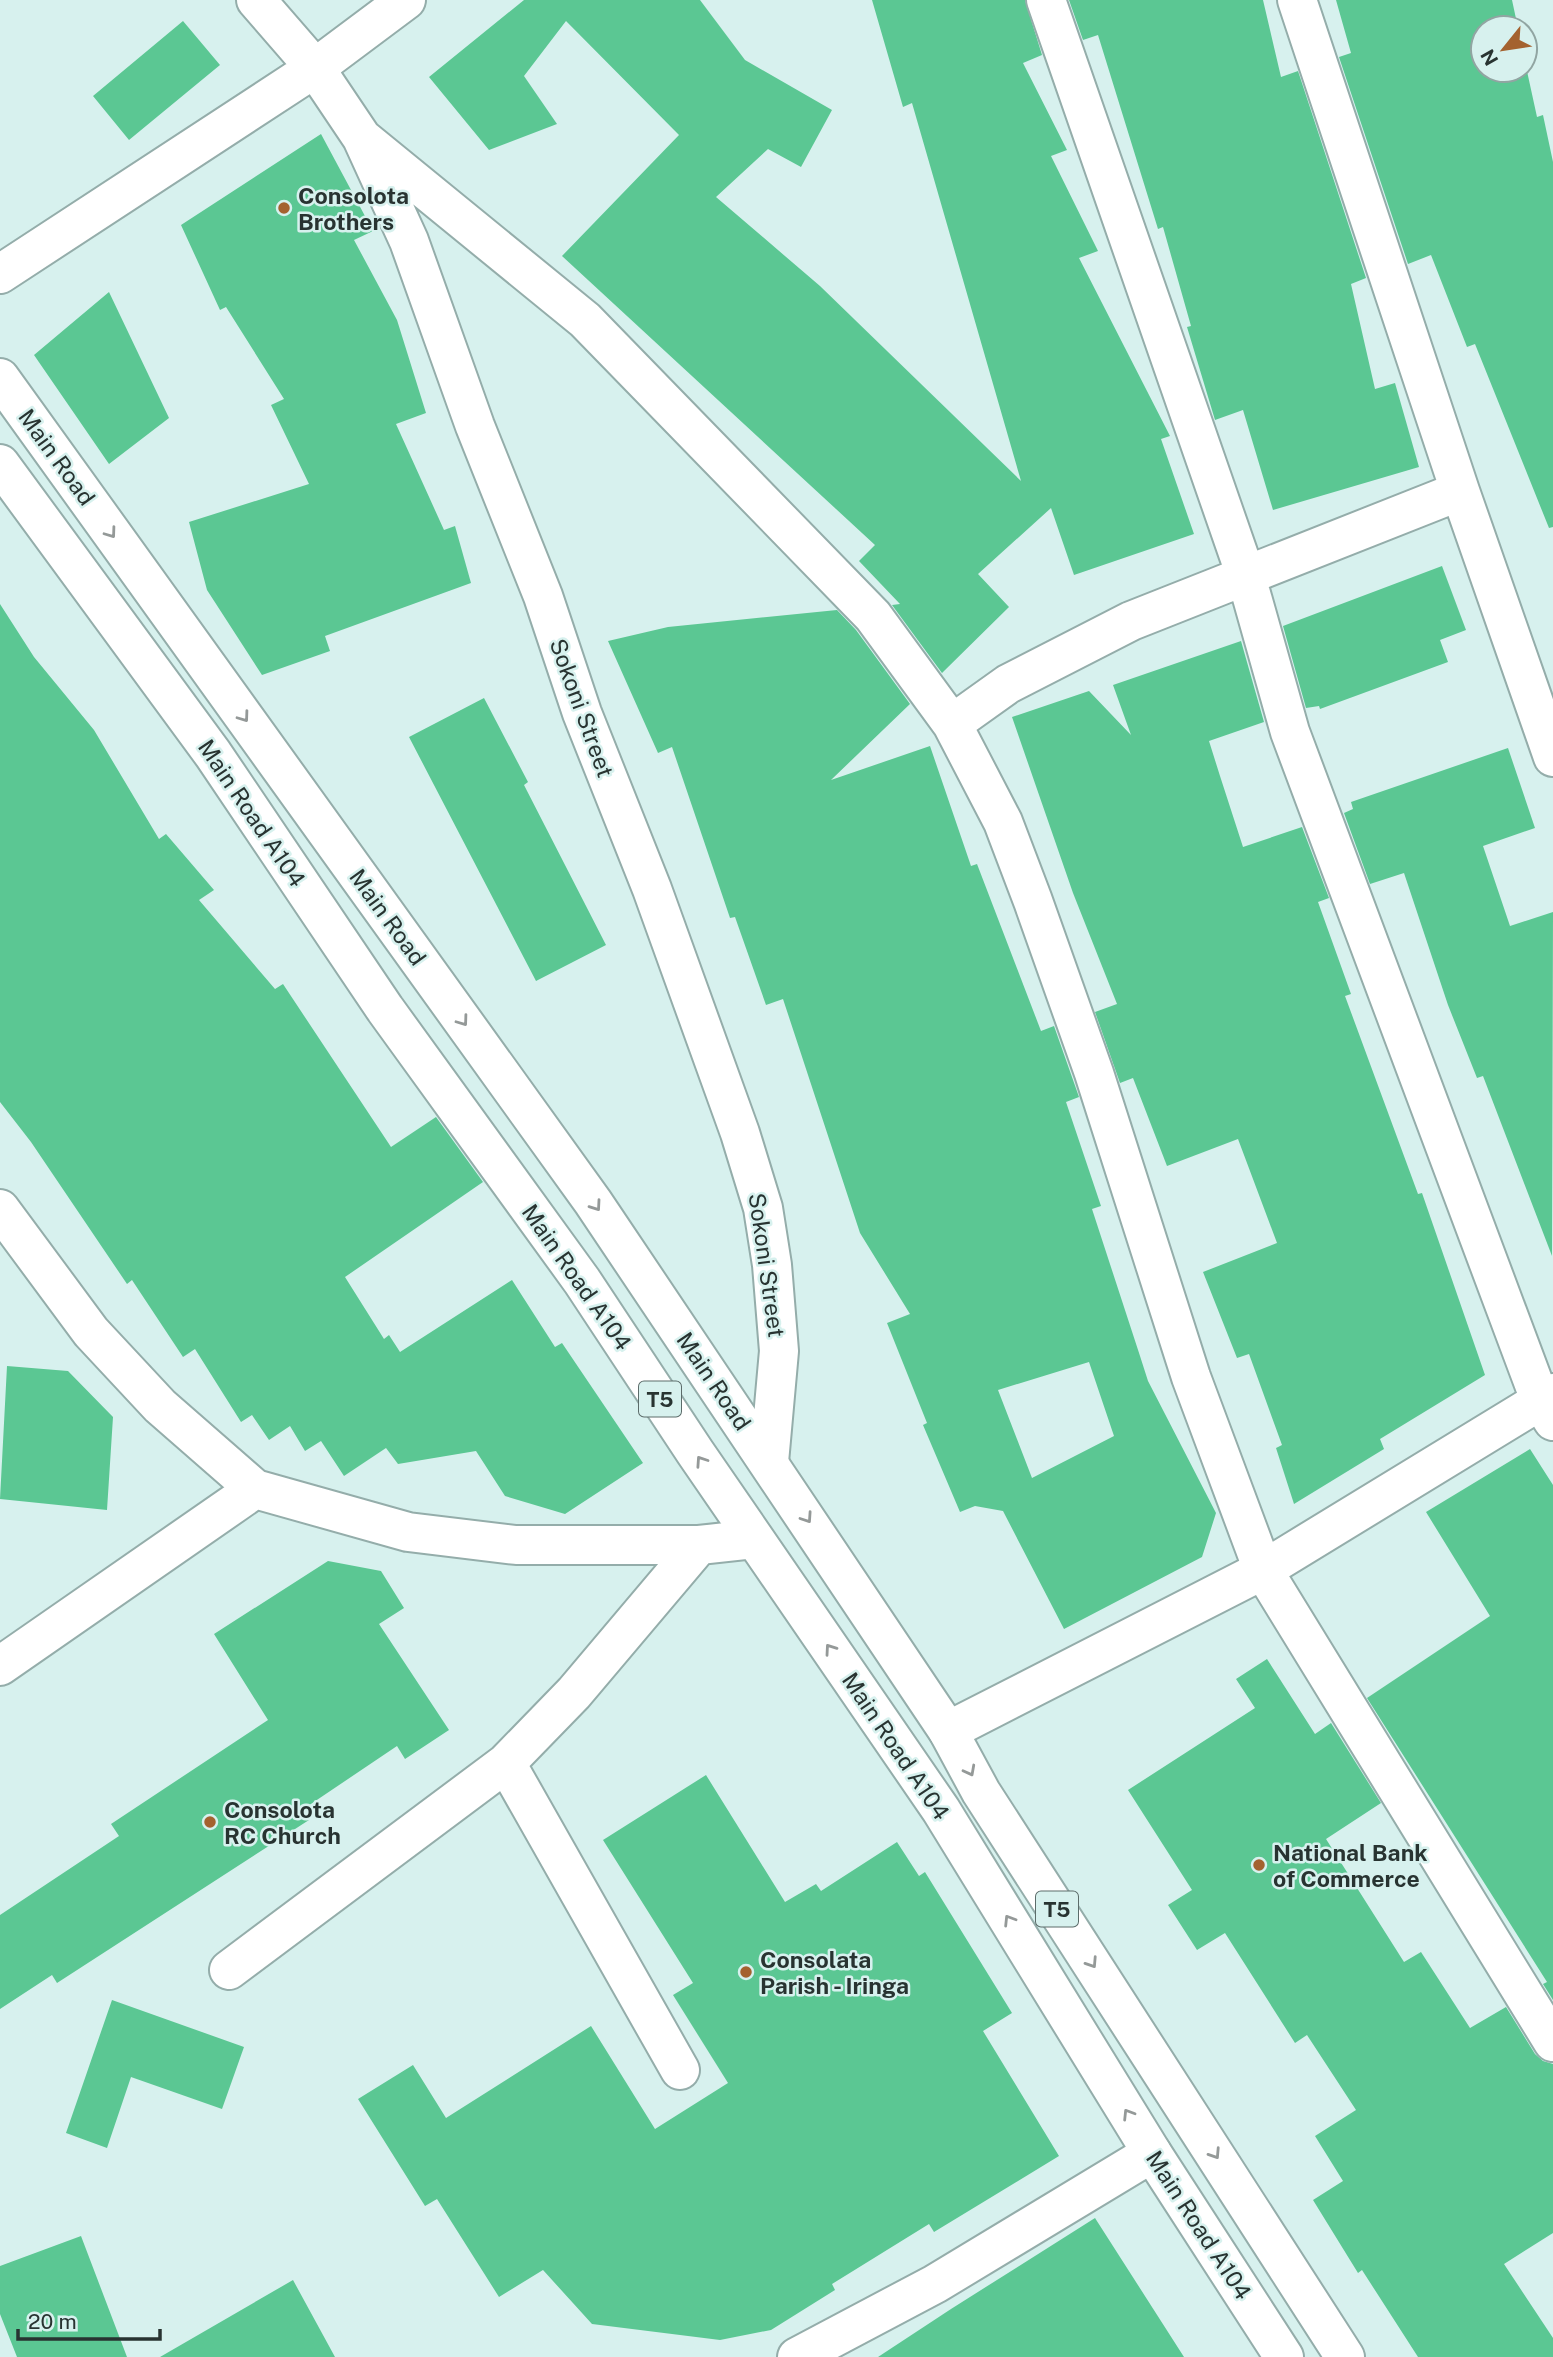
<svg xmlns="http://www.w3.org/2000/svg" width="1553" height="2357" font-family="'Public Sans',sans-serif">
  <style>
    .building { fill: #5bc793; fill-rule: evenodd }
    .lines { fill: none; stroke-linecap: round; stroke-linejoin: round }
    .minor-casing { stroke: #94adaa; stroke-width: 42 }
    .highway-casing { stroke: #94adaa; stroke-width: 42 }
    .minor { stroke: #fff; stroke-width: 38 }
    .highway { stroke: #fff; stroke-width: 38 }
    .oneway { stroke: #949998 }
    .poi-dot { fill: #a4622f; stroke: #d7f1ee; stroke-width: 2.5 }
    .labels { text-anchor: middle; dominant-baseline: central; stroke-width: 5; stroke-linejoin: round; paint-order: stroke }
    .shield { fill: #d7f1ee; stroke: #5c6c6a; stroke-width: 2 }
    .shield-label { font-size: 21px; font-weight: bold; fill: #283331 }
    .poi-label { font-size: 23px; font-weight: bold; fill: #283331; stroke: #d7f1ee; text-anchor: start }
    .street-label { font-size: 23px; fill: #283331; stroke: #d7f1ee }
  </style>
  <rect width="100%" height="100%" fill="#d7f1ee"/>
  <path class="building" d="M 524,0 L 700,0 L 745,60 L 832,110 L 801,167 L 768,149 L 716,197 L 820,286 L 1021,481 L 912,103 L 903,107 L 872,0 L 1025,0 L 1042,55 L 1023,63 L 1067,150 L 1051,156 L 1098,251 L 1079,258 L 1170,436 L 1161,439 L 1194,534 L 1074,575 L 1051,508 L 978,574 L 1009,607 L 942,673 L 892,605 L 900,604 L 859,561 L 875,545 L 562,256 L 679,135 L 566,21 L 524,76 L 557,124 L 489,150 L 429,77 Z
    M 1069,0 L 1263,0 L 1281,77 L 1298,71 L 1366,278 L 1351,284 L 1375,389 L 1395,383 L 1419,467 L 1273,510 L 1243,410 L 1215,420 L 1187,327 L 1191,326 L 1163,227 L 1158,229 L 1098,35 L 1083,40 Z
    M 1336,0 L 1512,0 L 1518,28 L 1483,28 L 1483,70 L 1525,70 L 1525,62 L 1537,117 L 1543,115 L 1553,162 L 1553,527 L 1549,528 L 1475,344 L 1467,347 L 1431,255 L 1408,264 L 1339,57 L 1351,53 Z
    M 183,21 L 220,65 L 129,140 L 93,96 Z
    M 321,134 L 373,231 L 354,240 L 397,320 L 426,413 L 396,424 L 444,530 L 455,526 L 471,583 L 325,636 L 330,651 L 262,675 L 207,590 L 189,522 L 309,484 L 271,405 L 284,399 L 226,307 L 220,310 L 181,225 Z
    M 109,292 L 169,418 L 109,464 L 34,355 Z
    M 1442,566 L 1466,630 L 1440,640 L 1448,662 L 1320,709 L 1319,706 L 1306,708 L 1283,626 Z
    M 0,604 L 34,657 L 94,730 L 159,839 L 166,834 L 214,890 L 199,900 L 275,989 L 283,984 L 391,1147 L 436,1117 L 483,1182 L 345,1277 L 384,1339 L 389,1335 L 400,1352 L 512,1280 L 555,1347 L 562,1343 L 643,1463 L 565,1514 L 505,1496 L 476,1451 L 398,1464 L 386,1448 L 344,1476 L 321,1441 L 305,1451 L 290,1426 L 269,1440 L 252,1415 L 241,1422 L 195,1349 L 183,1357 L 132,1280 L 127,1284 L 31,1142 L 0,1102 Z
    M 837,610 L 856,630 L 910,704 L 831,780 L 930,746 L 971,866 L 977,864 L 1041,1031 L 1054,1026 L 1079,1097 L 1066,1102 L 1101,1206 L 1092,1209 L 1140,1356 L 1148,1381 L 1216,1513 L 1202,1557 L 1064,1629 L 1003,1511 L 975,1506 L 960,1512 L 923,1425 L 927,1423 L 887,1323 L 910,1314 L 860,1233 L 783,999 L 766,1005 L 735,917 L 730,918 L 672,747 L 658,753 L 608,641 L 668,627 ZM 1089,1362 L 1114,1436 L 1032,1478 L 998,1390 Z
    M 1241,641 L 1264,722 L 1209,741 L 1220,776 L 1243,847 L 1302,827 L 1329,898 L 1318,902 L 1351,994 L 1345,996 L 1418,1194 L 1422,1193 L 1485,1375 L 1380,1439 L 1384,1449 L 1294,1504 L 1276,1448 L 1282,1445 L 1249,1354 L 1237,1358 L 1203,1272 L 1277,1243 L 1238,1139 L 1167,1166 L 1133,1078 L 1120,1083 L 1095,1012 L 1117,1004 L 1073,893 L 1012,717 L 1089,691 L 1131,735 L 1113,685 Z
    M 484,698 L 528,782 L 524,785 L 606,945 L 536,981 L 409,737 Z
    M 1508,748 L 1535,828 L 1483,846 L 1510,926 L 1553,912 L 1552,1256 L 1483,1076 L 1477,1078 L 1448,1005 L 1404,873 L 1370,884 L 1344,813 L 1353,809 L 1351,802 Z
    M 7,1366 L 68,1371 L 113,1417 L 107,1510 L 0,1499 Z
    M 1530,1449 L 1553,1485 L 1553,2000 L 1543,1984 L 1547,1982 L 1367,1698 L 1490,1616 L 1426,1512 Z
    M 328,1561 L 381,1571 L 404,1608 L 379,1624 L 449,1730 L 405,1759 L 397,1746 L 302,1810 L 309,1820 L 57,1983 L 52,1975 L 0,2009 L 0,1915 L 119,1836 L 111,1824 L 268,1720 L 214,1634 Z
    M 1267,1659 L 1315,1734 L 1331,1723 L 1381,1803 L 1326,1839 L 1404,1962 L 1421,1952 L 1470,2028 L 1506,2007 L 1535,2054 L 1543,2061 L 1553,2064 L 1553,2233 L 1504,2264 L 1553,2338 L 1553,2357 L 1418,2357 L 1362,2270 L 1358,2273 L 1313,2200 L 1343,2181 L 1315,2136 L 1356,2110 L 1307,2035 L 1295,2043 L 1225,1933 L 1197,1950 L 1168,1905 L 1192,1890 L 1128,1790 L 1255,1708 L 1236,1679 Z
    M 706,1775 L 785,1902 L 816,1884 L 821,1891 L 897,1842 L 919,1876 L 925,1872 L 1012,2013 L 983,2031 L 1059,2156 L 934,2232 L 929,2224 L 832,2284 L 835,2290 L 771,2330 L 720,2340 L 592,2324 L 543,2270 L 499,2297 L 437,2199 L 425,2206 L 358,2099 L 413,2065 L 446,2118 L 591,2026 L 655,2129 L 728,2083 L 673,1995 L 693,1983 L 603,1840 Z
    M 112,2000 L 244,2047 L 222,2109 L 131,2077 L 107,2148 L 66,2133 Z
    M 1095,2218 L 1184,2357 L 878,2357 L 951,2309 Z
    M 81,2236 L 127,2357 L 17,2357 L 0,2314 L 0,2266 Z
    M 293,2280 L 335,2357 L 160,2357 Z"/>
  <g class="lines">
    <g class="minor-casing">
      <path id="minor" d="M 256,0 L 315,68 L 362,138 L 409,241 L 475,426 L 543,596 L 582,713 L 652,889 L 740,1133 L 763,1208 L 772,1265 L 779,1351 L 769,1462
        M 1046,0 L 1246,576 L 1290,732 L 1540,1400 L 1553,1421
        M 1297,0 L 1460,491 L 1553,757
        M 362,138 L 585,320 L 873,616 L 952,724 L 1003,822 L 1033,901 L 1094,1073 L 1191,1377 L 1263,1570 L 1553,2042
        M 0,274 L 315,68 L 406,0
        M 952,724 L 1008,684 L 1131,621 L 1460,491
        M 0,1209 L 91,1332 L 160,1406 L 255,1489 L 408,1532 L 516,1545 L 699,1545 L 754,1539
        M 0,1666 L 255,1489
        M 948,1731 L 1263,1570 L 1553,1393
        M 506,1763 L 680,2070
        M 229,1970 L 506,1763 L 574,1693 L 699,1545
        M 797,2357 L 935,2284 L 1152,2153"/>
    </g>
    <g class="highway-casing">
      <path id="highway" d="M 0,378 L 593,1202 L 948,1731 L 981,1792 L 1345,2357
        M 0,464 L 213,754 L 385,1009 L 582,1281 L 695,1452 L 941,1810 L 1152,2153 L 1284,2357"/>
    </g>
    <use href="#minor" class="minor"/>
    <use href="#highway" class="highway"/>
  </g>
  <defs><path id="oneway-chevron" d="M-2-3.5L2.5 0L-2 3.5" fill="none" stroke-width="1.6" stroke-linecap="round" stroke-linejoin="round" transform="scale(1.75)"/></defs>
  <g class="oneway">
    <use href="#oneway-chevron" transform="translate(111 533) rotate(54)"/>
    <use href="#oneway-chevron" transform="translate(244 717) rotate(54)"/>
    <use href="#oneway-chevron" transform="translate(463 1021) rotate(54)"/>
    <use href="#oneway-chevron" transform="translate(596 1206) rotate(55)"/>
    <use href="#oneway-chevron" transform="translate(701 1461) rotate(-124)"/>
    <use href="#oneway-chevron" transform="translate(807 1518) rotate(56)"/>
    <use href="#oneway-chevron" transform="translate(830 1649) rotate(-125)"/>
    <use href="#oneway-chevron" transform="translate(970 1771) rotate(62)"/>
    <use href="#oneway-chevron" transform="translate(1009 1920) rotate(-122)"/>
    <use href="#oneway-chevron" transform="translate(1092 1963) rotate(57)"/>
    <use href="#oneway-chevron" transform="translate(1128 2114) rotate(-122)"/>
    <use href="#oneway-chevron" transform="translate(1215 2154) rotate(57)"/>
  </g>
  <g class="poi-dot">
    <circle cx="284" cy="208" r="7"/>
    <circle cx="210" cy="1822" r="7"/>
    <circle cx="1259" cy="1865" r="7"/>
    <circle cx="746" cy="1972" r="7"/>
  </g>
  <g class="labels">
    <g class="shield">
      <rect x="639" y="1381.5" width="42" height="35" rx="5"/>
      <rect x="1036" y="1891.5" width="42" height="35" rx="5"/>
    </g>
    <g class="shield-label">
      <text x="660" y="1399">T5</text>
      <text x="1057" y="1909">T5</text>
    </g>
    <g class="poi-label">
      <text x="298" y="195">Consolota<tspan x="298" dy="26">Brothers</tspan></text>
      <text x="224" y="1809">Consolota<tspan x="224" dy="26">RC Church</tspan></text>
      <text x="1273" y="1852">National Bank<tspan x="1273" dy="26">of Commerce</tspan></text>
      <text x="760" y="1959">Consolata<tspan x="760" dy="26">Parish - Iringa</tspan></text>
    </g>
    <g class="street-label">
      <text transform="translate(57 457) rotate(54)">Main Road</text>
      <text transform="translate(582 708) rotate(70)">Sokoni Street</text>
      <text transform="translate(252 813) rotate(56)">Main Road A104</text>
      <text transform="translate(388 917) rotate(54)">Main Road</text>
      <text transform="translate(767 1265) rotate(82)">Sokoni Street</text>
      <text transform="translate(577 1277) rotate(55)">Main Road A104</text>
      <text transform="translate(714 1381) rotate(56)">Main Road</text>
      <text transform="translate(896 1746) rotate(56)">Main Road A104</text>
      <text transform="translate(1199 2225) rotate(57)">Main Road A104</text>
    </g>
  </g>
  <g transform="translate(1504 49) rotate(240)"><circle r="33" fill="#d7f1ee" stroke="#91a5a2" stroke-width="2"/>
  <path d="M0-5L12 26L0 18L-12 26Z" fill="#a4622f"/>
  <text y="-10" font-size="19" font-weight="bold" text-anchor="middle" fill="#283331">N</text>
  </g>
  <path d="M18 2329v10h142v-10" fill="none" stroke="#283331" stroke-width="3.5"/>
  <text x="28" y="2329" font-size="21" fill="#283331" stroke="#d7f1ee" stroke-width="5" paint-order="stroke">20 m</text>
</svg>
